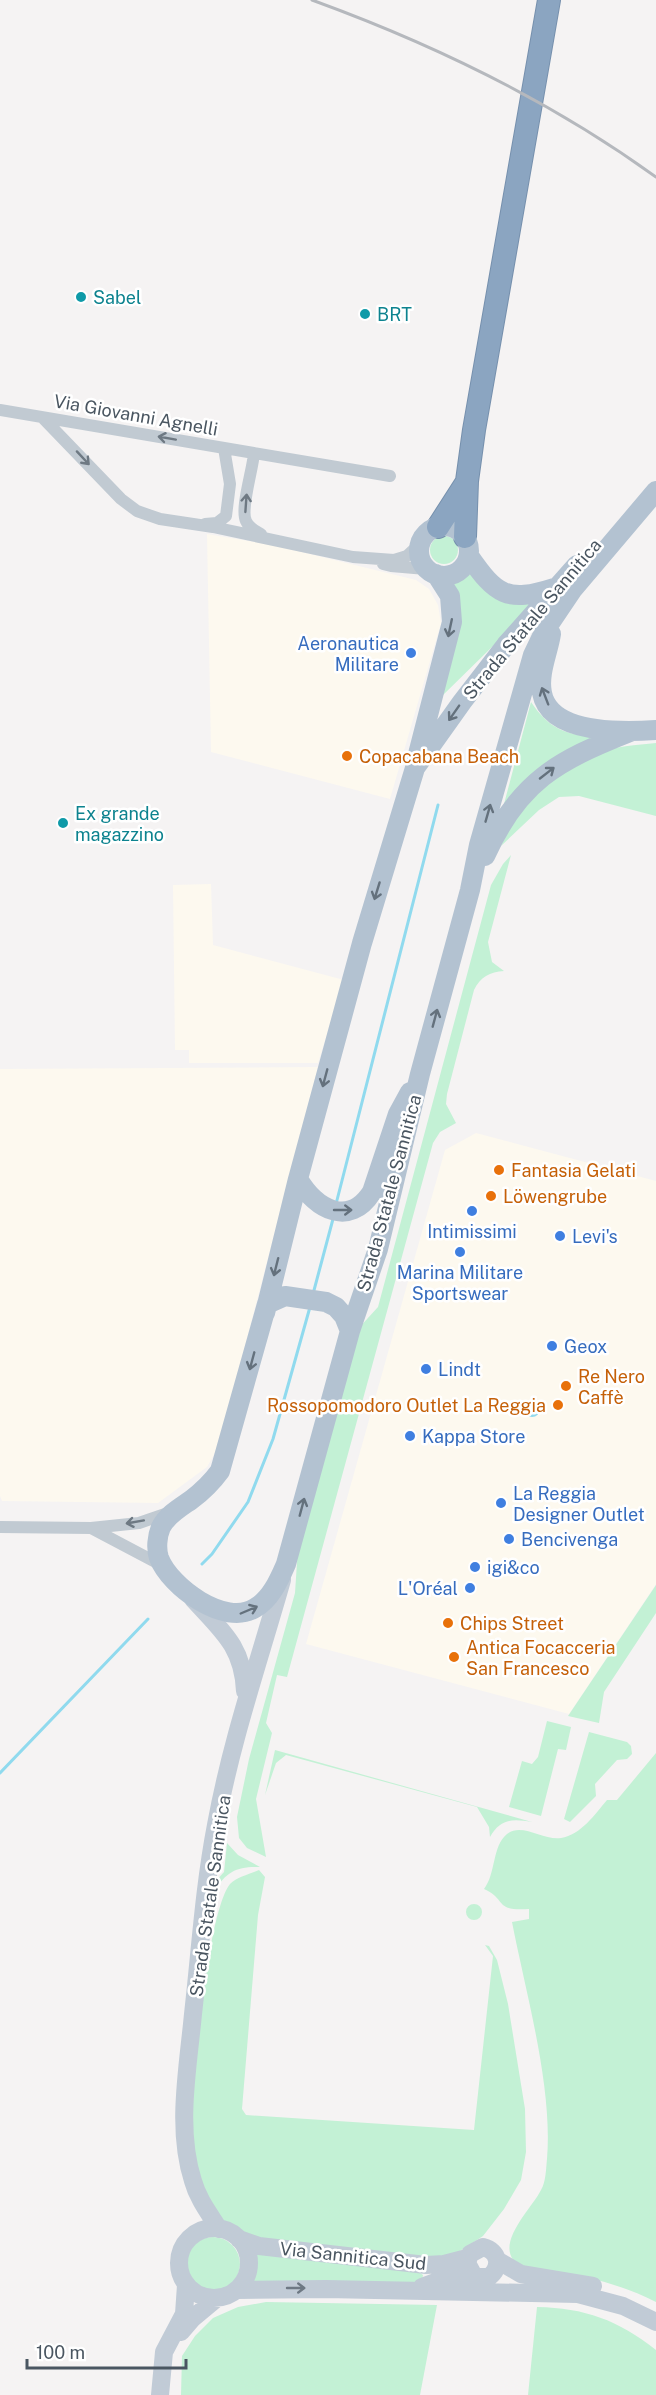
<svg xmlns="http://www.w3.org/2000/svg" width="656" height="2395" font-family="'Public Sans',sans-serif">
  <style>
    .commercial { fill: #fdf9ef }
    .green { fill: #c3f1d5 }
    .water { fill: #90daee }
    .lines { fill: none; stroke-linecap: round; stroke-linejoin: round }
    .stream { stroke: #90daee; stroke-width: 3 }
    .highway-casing { stroke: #7690ad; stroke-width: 24 }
    .street { stroke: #c1cad2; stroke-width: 12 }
    .secondary { stroke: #c1cbd6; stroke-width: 18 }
    .primary { stroke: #b3c2d1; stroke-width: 20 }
    .highway { stroke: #8ba5c1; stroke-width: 22 }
    .rail { stroke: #b5b8bd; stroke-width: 3 }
    .oneway { stroke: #6e7983 }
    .oneway2 { stroke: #64717d }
    .oneway3 { stroke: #6e7984 }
    .culture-dot { fill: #0f9aa8; stroke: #fff; stroke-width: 2 }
    .shop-dot { fill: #3f7fe0; stroke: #fff; stroke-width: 2 }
    .food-dot { fill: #e8710a; stroke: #fff; stroke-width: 2 }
    .labels { text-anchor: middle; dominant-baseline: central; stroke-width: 5; stroke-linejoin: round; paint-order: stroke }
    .culture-label { font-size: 18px; fill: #0d838f; stroke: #fff; text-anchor: start }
    .street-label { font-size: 18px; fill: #4a5661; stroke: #fff }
    .shop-label { font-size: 18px; fill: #366cbe; stroke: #fff; text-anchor: start }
    .food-label { font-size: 18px; fill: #c56008; stroke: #fff; text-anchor: start }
  </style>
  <rect width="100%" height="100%" fill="#f5f3f3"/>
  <path class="commercial" d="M 207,534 L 273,545 L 416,580 L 429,589 L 438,605 L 441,623 L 390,799 L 211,752 Z
    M 211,884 L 213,945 L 344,980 L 318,1063 L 189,1063 L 189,1050 L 175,1050 L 173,885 Z
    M 318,1067 L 224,1426 L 215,1453 L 207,1467 L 158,1503 L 2,1501 L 0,1496 L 0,1069 Z
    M 476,1133 L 656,1181 L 656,1584 L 569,1714 L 306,1644 L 445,1150 Z"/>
  <path class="green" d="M430 550a14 14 0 1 1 28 0a14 14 0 1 1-28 0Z
    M 469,570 L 535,600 L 494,645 L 440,698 L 452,582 L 463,578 Z
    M 531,702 C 549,729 566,735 598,737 C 552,755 537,768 504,804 Z
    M 656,743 L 656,816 L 579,796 L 559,797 L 539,810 L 501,846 C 519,805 555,772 596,754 C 614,746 637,745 656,743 Z
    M 511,855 L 488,942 L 492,962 L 504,971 C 490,972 480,977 474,990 L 447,1094 L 446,1104 L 456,1123 L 440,1132 L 433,1143 L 287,1677 L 277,1675 L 266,1723 L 272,1733 L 256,1799 L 266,1857 L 247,1848 L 239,1838 L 237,1817 L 249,1759 L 295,1593 L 298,1547 L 357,1330 L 378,1307 L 491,885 L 503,864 Z
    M 656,1585 L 656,1613 L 604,1692 L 599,1723 L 568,1716 Z
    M 547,1721 L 571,1727 L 566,1750 L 558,1749 L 541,1816 L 509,1807 L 522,1761 L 532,1764 L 538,1757 Z
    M 589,1732 L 627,1742 L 631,1746 L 632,1754 L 627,1759 L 617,1760 L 595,1784 L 596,1796 L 570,1822 L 564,1819 Z
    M 275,1750 L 532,1822 C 513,1819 501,1818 490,1837 L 489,1827 L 477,1807 L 286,1755 L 276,1763 L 265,1795 Z
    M 656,1753 L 656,2302 C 623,2285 584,2275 548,2271 C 536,2269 522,2271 514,2261 C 497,2241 532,2208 541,2190 C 546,2182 546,2168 547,2159 C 553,2087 526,1994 512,1922 L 529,1919 L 529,1909 C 493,1911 508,1900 484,1889 C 496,1874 492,1846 507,1834 C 522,1822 544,1841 561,1838 C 581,1835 595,1814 607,1800 L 617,1800 Z
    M 227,1843 L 238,1855 L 260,1867 C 238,1866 226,1871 215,1891 L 213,1890 L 214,1883 L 224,1872 Z
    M 259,1870 L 265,1877 L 258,1915 L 242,2109 L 246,2115 L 474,2130 L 493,1956 L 485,1945 L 489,1946 L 497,1960 L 508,2004 L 525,2109 L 526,2152 L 521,2180 L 504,2209 L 483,2236 L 457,2253 L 440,2260 L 252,2239 C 238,2231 223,2223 213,2209 C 208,2202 194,2162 193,2153 C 188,2111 206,1914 230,1884 C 237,1877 250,1874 259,1870 Z
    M466 1912a8 8 0 1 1 16 0a8 8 0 1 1-16 0Z
    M186 2264a27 27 0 1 1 54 0a27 27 0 1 1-54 0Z
    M 254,2253 L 417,2271 L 423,2275 L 422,2281 L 414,2283 L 250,2282 C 255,2273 258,2263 254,2253 Z
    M 266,2302 L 437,2305 L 420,2395 L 181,2395 L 182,2356 L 195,2336 L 213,2318 L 238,2307 Z
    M 537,2307 C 585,2308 618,2320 656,2350 L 656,2395 L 528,2395 Z"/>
  <path class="water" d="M524 1409a8 8 0 1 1 16 0a8 8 0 1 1-16 0Z"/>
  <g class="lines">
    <path class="stream" d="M 336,1204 L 438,805
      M 313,1294 L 333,1219
      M 202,1564 L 212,1554 L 248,1502 L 273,1439 L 310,1307
      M 0,1773 L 148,1619"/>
    <g class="highway-casing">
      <path id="highway" d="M 438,527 L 465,485
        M 465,537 L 467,481 L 474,430 L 549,0"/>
    </g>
    <path class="street" d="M 0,410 L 390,476
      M 42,417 L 121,499 L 137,511 L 160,519 L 213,527 L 353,557 L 394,560 L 407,556 L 420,544
      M 254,453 C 253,469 240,509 246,521 C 249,528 255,531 261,534
      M 205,524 L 217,523 L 226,516 L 230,484 L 224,448
      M 383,564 L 391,566 L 426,569
      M 0,1527 L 91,1528 L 139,1523 L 171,1512
      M 91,1528 L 163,1566"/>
    <path class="secondary" d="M 193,1599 C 221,1630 243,1646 245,1691
      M179 2263a35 35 0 1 1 70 0a35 35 0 1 1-70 0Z
      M 219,2229 C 209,2213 198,2199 193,2181 C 176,2129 188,2068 193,2014 C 200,1952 204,1887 216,1825 C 231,1742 259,1661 282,1580
      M 239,2239 L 259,2246 L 426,2265 L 444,2264 L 467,2258
      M 497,2260 L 521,2274 L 593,2286
      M 422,2287 L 449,2277 L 489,2277 C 502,2267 499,2251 483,2247 L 470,2254 L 467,2263 L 474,2276
      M 237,2290 L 326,2289 L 578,2294 L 623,2306 L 656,2322
      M 181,2332 L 193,2318 L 217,2298
      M 160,2395 L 164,2352 L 184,2314 L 186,2285"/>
    <path class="primary" d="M419 551a25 25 0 1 1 50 0a25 25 0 1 1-50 0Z
      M 469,556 C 496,595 507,603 554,588
      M 551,634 C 548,653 538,674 542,693 C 550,735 624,732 656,730
      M 417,758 L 452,622 L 450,596 L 436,574
      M 485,856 C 519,781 557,761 630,732
      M 298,1179 C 316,1209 349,1228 372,1192 L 398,1114 L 410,1092
      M 265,1313 L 298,1179 L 362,943 L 415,768 L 462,702 L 506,645 L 577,565
      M 350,1331 L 344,1316 L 336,1307 L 326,1302 L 285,1296 L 267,1304 L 220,1471 C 212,1482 203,1491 191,1500 C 181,1507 167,1515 161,1527 C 157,1536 156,1549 159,1558 C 170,1587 225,1627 255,1608 C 271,1599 279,1580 286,1564 L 350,1331 L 378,1249 L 420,1074 L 470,890 L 479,845 L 533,655 L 544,632 L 573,589 L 656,491"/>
    <use href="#highway" class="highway"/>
    <path class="rail" d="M 312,0 C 433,44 551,101 656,177"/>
  </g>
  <defs><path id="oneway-shaft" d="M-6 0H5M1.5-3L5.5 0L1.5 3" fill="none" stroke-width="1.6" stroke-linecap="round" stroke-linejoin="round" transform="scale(1.5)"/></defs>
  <g class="oneway">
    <use href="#oneway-shaft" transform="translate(167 438) rotate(-170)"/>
    <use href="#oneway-shaft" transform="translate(83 458) rotate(47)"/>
    <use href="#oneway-shaft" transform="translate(246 503) rotate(-86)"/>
    <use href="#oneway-shaft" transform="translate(135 1522) rotate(170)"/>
  </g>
  <g class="oneway2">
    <use href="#oneway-shaft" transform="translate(450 628) rotate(102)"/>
    <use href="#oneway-shaft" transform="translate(545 696) rotate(-111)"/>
    <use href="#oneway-shaft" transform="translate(454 713) rotate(125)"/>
    <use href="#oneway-shaft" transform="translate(547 773) rotate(-38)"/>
    <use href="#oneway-shaft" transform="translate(488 813) rotate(-74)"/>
    <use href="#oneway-shaft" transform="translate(377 891) rotate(107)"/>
    <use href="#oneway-shaft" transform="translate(435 1018) rotate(-75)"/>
    <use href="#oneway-shaft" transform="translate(325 1078) rotate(105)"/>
    <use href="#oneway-shaft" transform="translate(343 1210)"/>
    <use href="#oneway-shaft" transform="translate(276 1267) rotate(104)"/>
    <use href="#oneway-shaft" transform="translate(252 1361) rotate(105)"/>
    <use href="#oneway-shaft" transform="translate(302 1507) rotate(-75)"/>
    <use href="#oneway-shaft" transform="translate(249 1610) rotate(-23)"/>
  </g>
  <use class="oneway3" href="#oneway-shaft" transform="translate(296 2288)"/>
  <g class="culture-dot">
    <circle cx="81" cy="297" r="6"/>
    <circle cx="365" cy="314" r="6"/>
    <circle cx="63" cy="823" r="6"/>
  </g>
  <g class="shop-dot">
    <circle cx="411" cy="653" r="6"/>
    <circle cx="472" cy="1211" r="6"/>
    <circle cx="560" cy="1236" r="6"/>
    <circle cx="460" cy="1252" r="6"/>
    <circle cx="552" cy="1346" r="6"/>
    <circle cx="426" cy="1369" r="6"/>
    <circle cx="410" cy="1436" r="6"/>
    <circle cx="501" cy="1503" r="6"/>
    <circle cx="509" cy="1539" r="6"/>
    <circle cx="475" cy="1567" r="6"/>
    <circle cx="470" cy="1588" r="6"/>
  </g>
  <g class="food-dot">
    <circle cx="347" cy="756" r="6"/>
    <circle cx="499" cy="1170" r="6"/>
    <circle cx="491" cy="1196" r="6"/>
    <circle cx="566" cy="1386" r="6"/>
    <circle cx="558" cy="1405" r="6"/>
    <circle cx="448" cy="1623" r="6"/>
    <circle cx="454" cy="1657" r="6"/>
  </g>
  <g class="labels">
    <g class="culture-label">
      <text x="93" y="297">Sabel</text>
      <text x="377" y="314">BRT</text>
      <text x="75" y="813">Ex grande<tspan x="75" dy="21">magazzino</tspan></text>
    </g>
    <g class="street-label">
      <text transform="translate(136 415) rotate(10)">Via Giovanni Agnelli</text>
      <text transform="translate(532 619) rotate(-50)">Strada Statale Sannitica</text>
      <text transform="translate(389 1193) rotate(-75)">Strada Statale Sannitica</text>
      <text transform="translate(210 1896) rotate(-82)">Strada Statale Sannitica</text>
      <text transform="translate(353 2256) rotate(6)">Via Sannitica Sud</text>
    </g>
    <g class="shop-label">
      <text x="399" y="643" text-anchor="end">Aeronautica<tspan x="399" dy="21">Militare</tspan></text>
      <text x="472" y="1231" text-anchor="middle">Intimissimi</text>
      <text x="572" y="1236">Levi's</text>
      <text x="460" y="1272" text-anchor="middle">Marina Militare<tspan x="460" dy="21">Sportswear</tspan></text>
      <text x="564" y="1346">Geox</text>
      <text x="438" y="1369">Lindt</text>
      <text x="422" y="1436">Kappa Store</text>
      <text x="513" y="1493">La Reggia<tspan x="513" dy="21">Designer Outlet</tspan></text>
      <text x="521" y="1539">Bencivenga</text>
      <text x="487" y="1567">igi&amp;co</text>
      <text x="458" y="1588" text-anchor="end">L'Oréal</text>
    </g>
    <g class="food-label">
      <text x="359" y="756">Copacabana Beach</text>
      <text x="511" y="1170">Fantasia Gelati</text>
      <text x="503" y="1196">Löwengrube</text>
      <text x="578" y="1376">Re Nero<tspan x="578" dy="21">Caffè</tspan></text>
      <text x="546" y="1405" text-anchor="end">Rossopomodoro Outlet La Reggia</text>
      <text x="460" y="1623">Chips Street</text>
      <text x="466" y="1647">Antica Focacceria<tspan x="466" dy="21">San Francesco</tspan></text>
    </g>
  </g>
  <path d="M27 2359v9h159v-9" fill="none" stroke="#4a5661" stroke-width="3"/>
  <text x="36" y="2359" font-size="18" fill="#4a5661" stroke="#ffffff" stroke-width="4.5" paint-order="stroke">100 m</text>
</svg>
